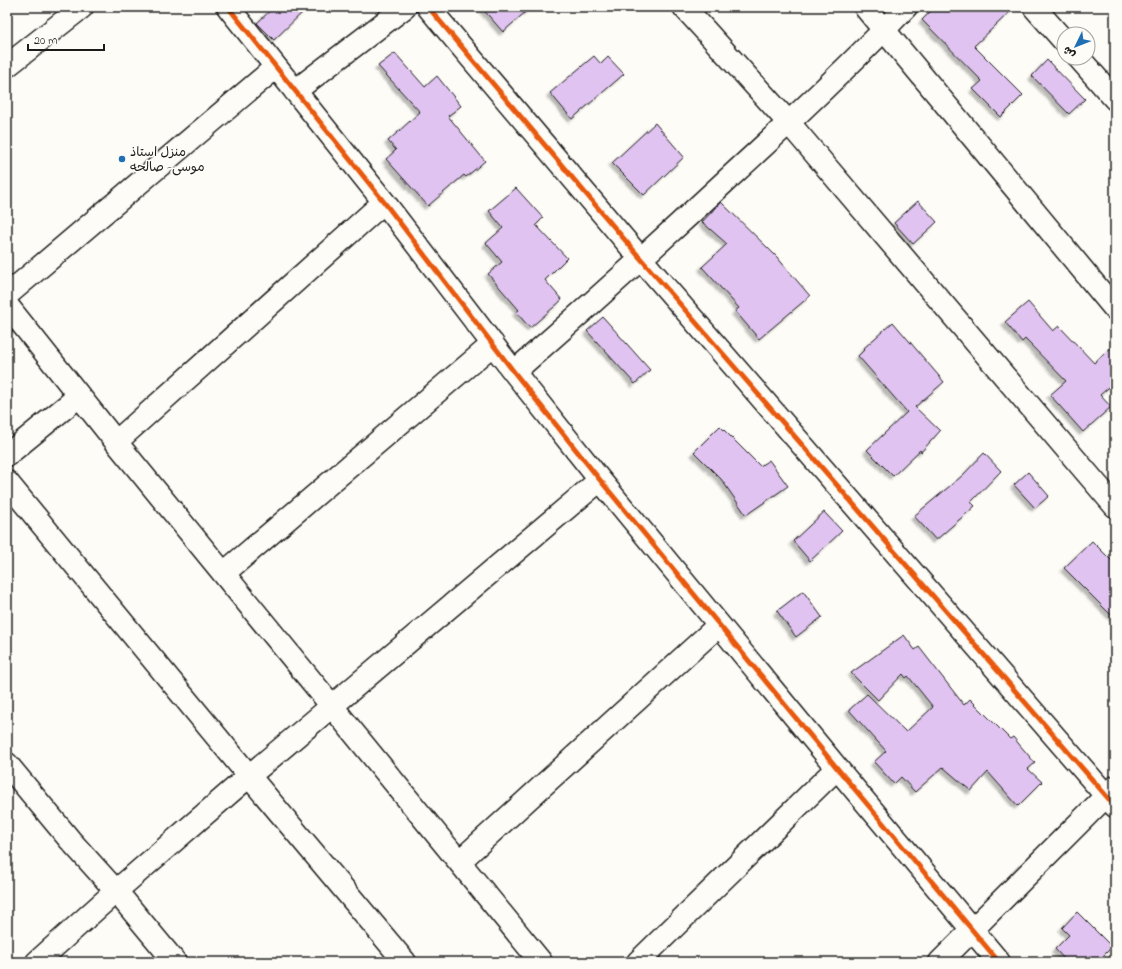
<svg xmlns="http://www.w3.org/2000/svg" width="1122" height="969" font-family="'Indie Flower','Playpen Sans Arabic',sans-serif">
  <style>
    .building { fill: #e0c3f1; stroke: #1c1c1c; filter: url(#shadow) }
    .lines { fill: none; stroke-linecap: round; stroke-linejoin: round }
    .minor-casing { stroke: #1c1c1c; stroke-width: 25 }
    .minor { stroke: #fdfcf7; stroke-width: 22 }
    .cycleway-casing { stroke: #fdfcf7; stroke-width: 8 }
    .cycleway { stroke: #e8590c; stroke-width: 5 }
    .poi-dot { fill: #1f6fb2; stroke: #fdfcf7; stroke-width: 1.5 }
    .labels { text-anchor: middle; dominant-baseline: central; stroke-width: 3; stroke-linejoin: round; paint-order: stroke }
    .poi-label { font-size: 13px; fill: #1c1c1c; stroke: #fdfcf7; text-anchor: start }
  </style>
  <defs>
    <filter id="shadow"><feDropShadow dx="-3.5" dy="3.5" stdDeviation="1" flood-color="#0004"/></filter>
  </defs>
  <rect width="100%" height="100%" fill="#fdfcf7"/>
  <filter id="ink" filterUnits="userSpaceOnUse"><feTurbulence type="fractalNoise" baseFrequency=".025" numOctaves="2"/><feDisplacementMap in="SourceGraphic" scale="8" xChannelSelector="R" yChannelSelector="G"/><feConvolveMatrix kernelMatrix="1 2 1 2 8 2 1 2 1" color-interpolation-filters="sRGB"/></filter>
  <g filter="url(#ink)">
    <path class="building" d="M 274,7 L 308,7 L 274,40 L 257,23 Z
      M 481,7 L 531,7 L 503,32 Z
      M 935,7 L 1015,7 L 974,46 L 1023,95 L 1001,117 L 973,89 L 982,81 L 922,20 Z
      M 395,53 L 425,87 L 437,76 L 461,106 L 448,116 L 485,161 L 466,177 L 464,175 L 428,206 L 386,159 L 396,150 L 388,141 L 420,112 L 378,66 Z
      M 594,56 L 601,64 L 608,57 L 624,74 L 572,119 L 550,93 Z
      M 1047,60 L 1085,99 L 1069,114 L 1032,76 Z
      M 655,123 L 684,157 L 644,195 L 612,163 Z
      M 516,188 L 543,218 L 536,225 L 567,258 L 545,280 L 562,300 L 530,328 L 516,312 L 519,310 L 488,274 L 502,262 L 486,243 L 503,228 L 489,211 Z
      M 918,201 L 937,222 L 913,244 L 894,223 Z
      M 721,202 L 776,256 L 810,296 L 759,339 L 735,311 L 739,308 L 702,267 L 727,244 L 702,222 Z
      M 1028,302 L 1053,331 L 1059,326 L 1094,363 L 1115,344 L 1115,382 L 1100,395 L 1111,407 L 1083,432 L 1050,395 L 1066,381 L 1025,339 L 1022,342 L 1005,322 Z
      M 603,317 L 650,370 L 635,384 L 587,331 Z
      M 893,322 L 944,382 L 915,407 L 940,431 L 921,452 L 920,450 L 893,476 L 867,450 L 907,412 L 858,356 L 865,349 L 864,348 Z
      M 720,426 L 760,466 L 769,460 L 788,486 L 746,515 L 721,479 L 694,452 Z
      M 984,453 L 1001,471 L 971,502 L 975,506 L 936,540 L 914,516 L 963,475 Z
      M 1028,472 L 1049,496 L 1035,508 L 1014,485 Z
      M 824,512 L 842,531 L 810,561 L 793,541 Z
      M 1092,541 L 1115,564 L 1115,619 L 1064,568 Z
      M 803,591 L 822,617 L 796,637 L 777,611 Z
      M 904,635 L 915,650 L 919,647 L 964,705 L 970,699 L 1010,739 L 1013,737 L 1035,763 L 1028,769 L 1042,782 L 1018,806 L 988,772 L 971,791 L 943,767 L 915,792 L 901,777 L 894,784 L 874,762 L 886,751 L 849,710 L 867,694 L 906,732 L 933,707 L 908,676 L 906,678 L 903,674 L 878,700 L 851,673 Z
      M 1077,912 L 1112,947 L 1097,962 L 1067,962 L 1055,949 L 1069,935 L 1062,928 Z"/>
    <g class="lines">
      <g class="minor-casing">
        <path id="minor" d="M 228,7 L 384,202 L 514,372 L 600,480 L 837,768 L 999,962
          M 428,7 L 641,259 L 1115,806
          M 684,7 L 789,123 L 1115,506
          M 865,7 L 1115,309
          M 1034,7 L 1064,41
          M 1079,58 L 1115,99
          M 7,66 L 82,7
          M 295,91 L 405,7
          M 7,295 L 276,67
          M 7,305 L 116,442 L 541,962
          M 514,372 C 587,308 659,243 730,177 C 790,122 850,66 906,7
          M 116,442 L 384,202
          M 7,455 L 79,396
          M 7,482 L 249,776 L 405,962
          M 224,573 L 493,344
          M 7,764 L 70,840 L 116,891 L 175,962
          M 460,861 L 719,625
          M 37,962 L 116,891 L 249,776 L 600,480
          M 638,962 L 837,768
          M 940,962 L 1115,787"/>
      </g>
      <use href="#minor" class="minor"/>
      <g class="cycleway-casing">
        <path id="cycleway" d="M 228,7 L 384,202 L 514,372 L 600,480 L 837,768 L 999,962
          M 428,7 L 641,259 L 1115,806"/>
      </g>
      <use href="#cycleway" class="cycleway"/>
    </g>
  </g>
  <circle class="poi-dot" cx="122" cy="159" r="4"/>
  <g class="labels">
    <g class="poi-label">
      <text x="130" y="152">منزل استاذ<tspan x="130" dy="15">موسى- صالحه</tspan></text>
    </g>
  </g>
  <rect width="1122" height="969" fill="none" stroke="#fdfcf7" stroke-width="24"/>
  <rect x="12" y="12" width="1098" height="945" fill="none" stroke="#1c1c1c" stroke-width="1.5" filter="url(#ink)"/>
  <g transform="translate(1076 46) rotate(227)"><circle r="19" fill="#fdfcf7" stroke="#a3a29f"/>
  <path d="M0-3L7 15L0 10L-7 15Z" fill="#1f6fb2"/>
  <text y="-6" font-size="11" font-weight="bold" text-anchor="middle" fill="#1c1c1c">ش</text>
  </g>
  <path d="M28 44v6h76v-6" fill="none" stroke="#1c1c1c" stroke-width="2"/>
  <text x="34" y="44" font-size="12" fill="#1c1c1c" stroke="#fdfcf7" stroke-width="3" paint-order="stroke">20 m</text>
</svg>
